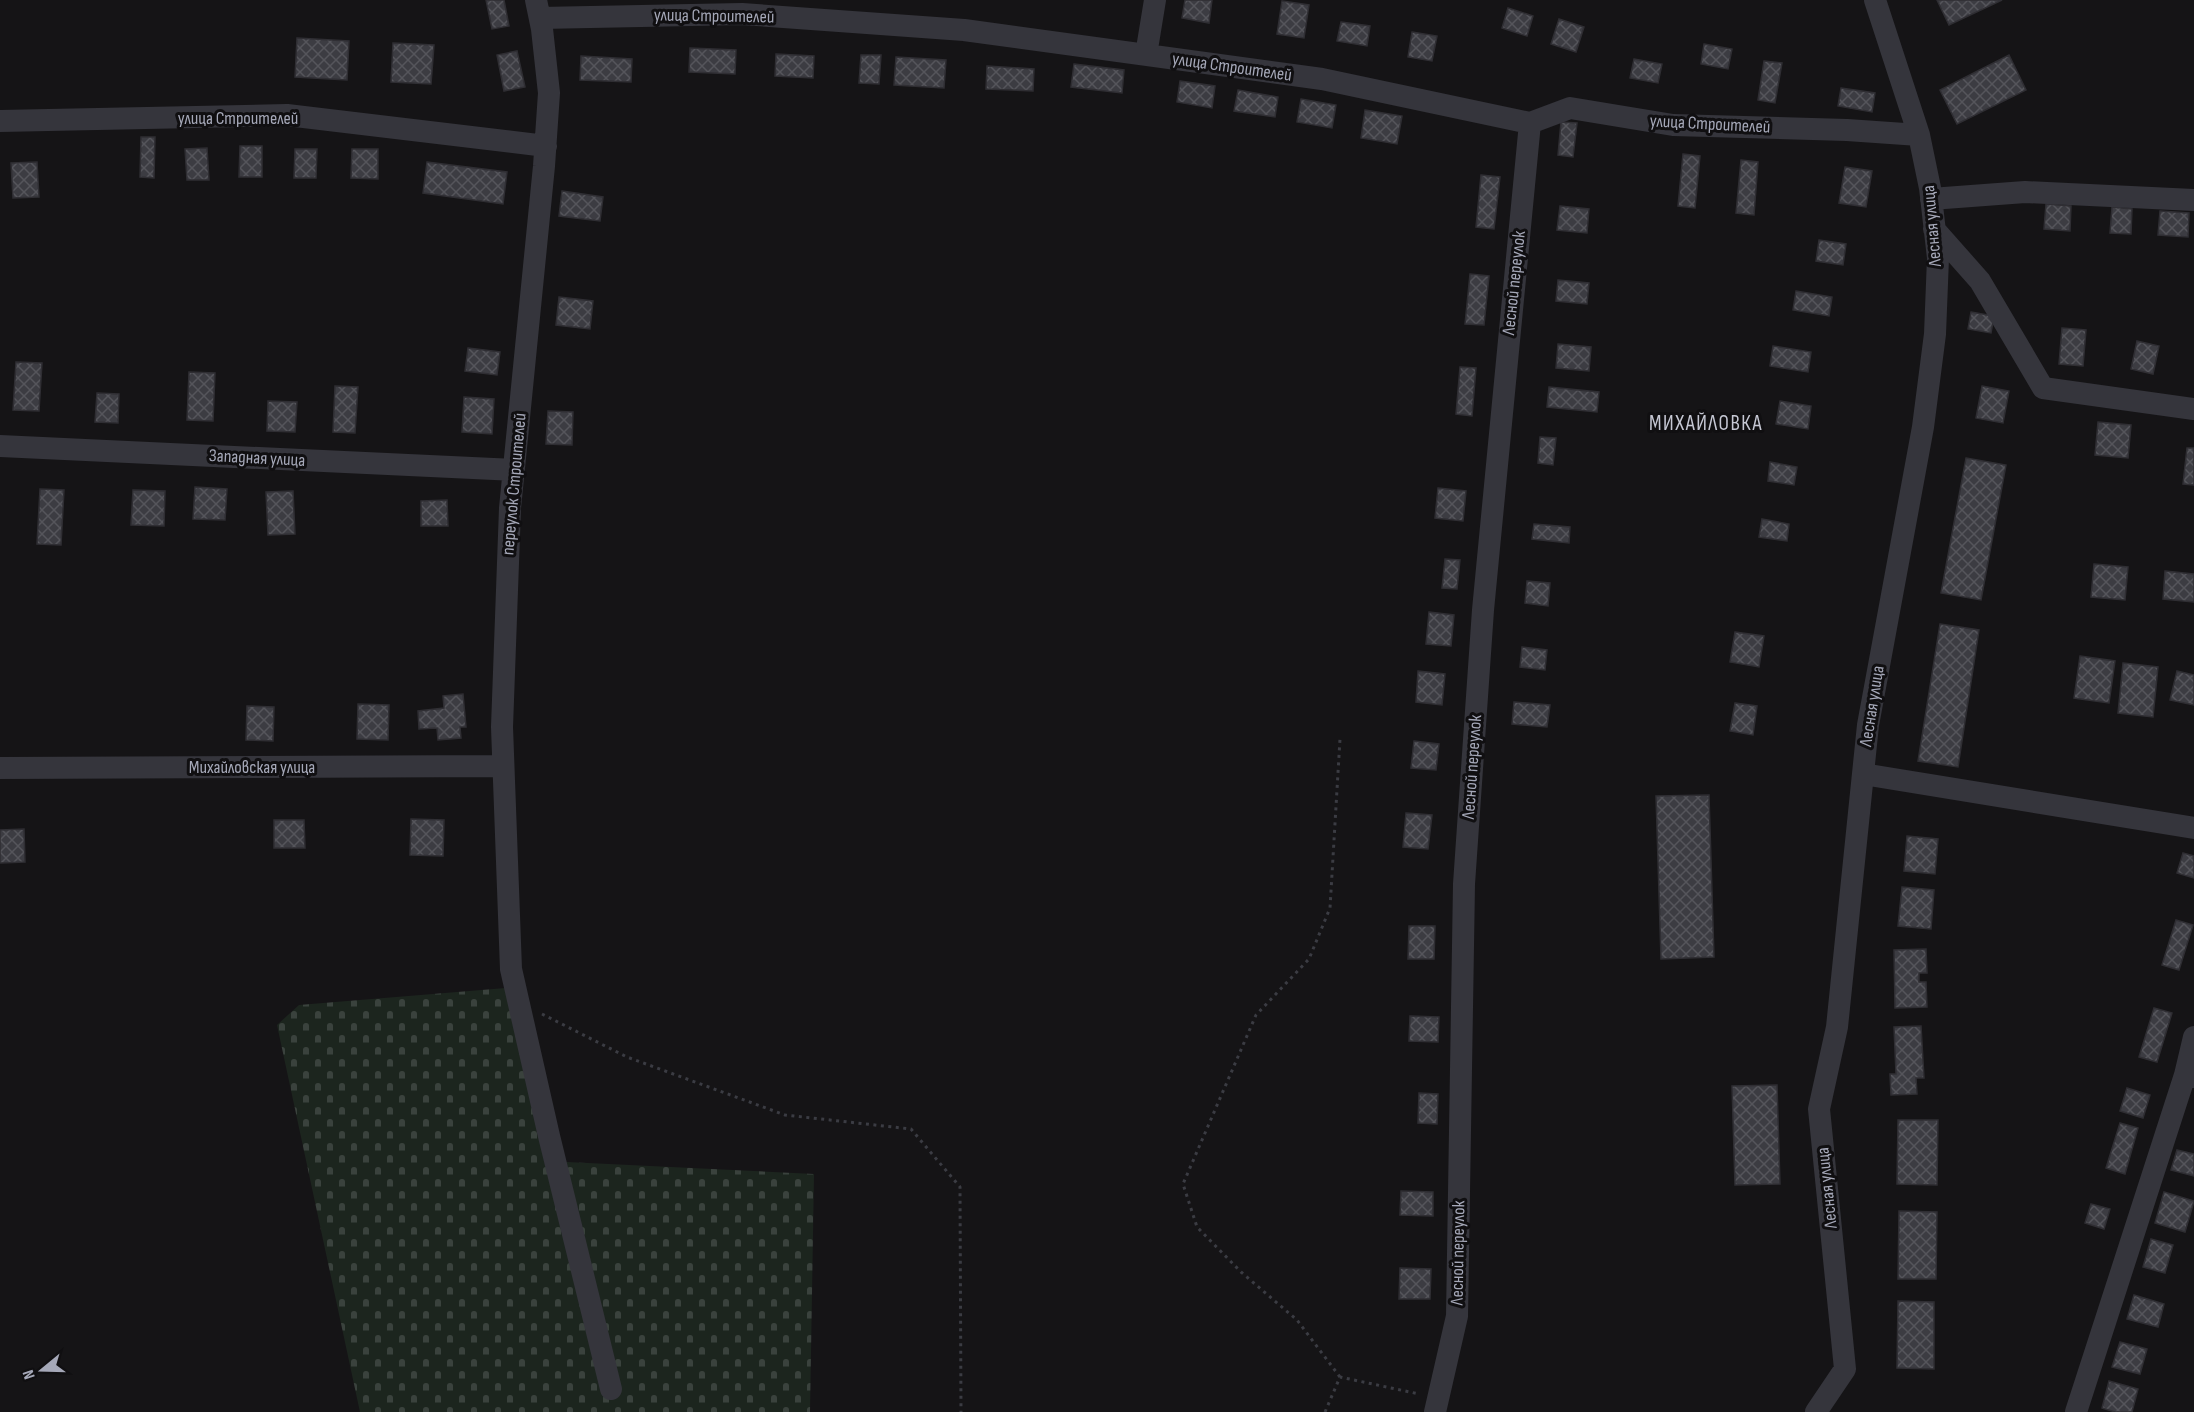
<svg xmlns="http://www.w3.org/2000/svg" width="2194" height="1412" font-family="'Sofia Sans Condensed',sans-serif">
  <style>
    .cemetery { fill: url(#cemetery-stones) }
    .building { fill: url(#building-cross-hatch); stroke: #2f2e33; stroke-width: 1.5 }
    .lines { fill: none; stroke-linecap: round; stroke-linejoin: round }
    .path { stroke: #3b3c43; stroke-width: 3; stroke-dasharray: 3 4.5; stroke-linecap: butt }
    .minor { stroke: #35353c; stroke-width: 22 }
    .labels { text-anchor: middle; dominant-baseline: central; stroke-width: 6; stroke-linejoin: round; paint-order: stroke }
    .street-label { font-size: 18px; fill: #a5a8b8; stroke: #100f11 }
    .quarter-label { font-size: 21px; letter-spacing: 1.5px; fill: #c6c8d4; stroke: #100f11 }
  </style>
  <defs>
    <pattern id="cemetery-stones" width="16" height="16" patternUnits="userSpaceOnUse" patternTransform="scale(1.5)"><rect width="16" height="16" fill="#1c251e"/><path d="M2 7V4a2 2 0 0 1 4 0v3zM10 15v-3a2 2 0 0 1 4 0v3z" fill="#3a423d"/></pattern>
    <pattern id="building-cross-hatch" width="8" height="8" patternUnits="userSpaceOnUse" patternTransform="scale(1.5)"><rect width="8" height="8" fill="#3c3c42"/><path d="M0 0l8 8M0 8l8-8" fill="none" stroke="#55555b"/></pattern>
  </defs>
  <rect width="100%" height="100%" fill="#151416"/>
  <path class="cemetery" d="M 506,988 L 546,1161 L 814,1174 L 810,1412 L 360,1412 L 277,1025 L 299,1005 Z"/>
  <path class="building" d="M 486,0 L 504,0 L 509,26 L 492,29 Z
    M 1185,0 L 1212,0 L 1209,23 L 1182,18 Z
    M 1937,0 L 2002,0 L 1949,25 Z
    M 1282,1 L 1309,5 L 1304,38 L 1277,34 Z
    M 1508,8 L 1533,16 L 1527,36 L 1502,28 Z
    M 1559,19 L 1584,27 L 1576,52 L 1551,44 Z
    M 1341,22 L 1370,26 L 1367,46 L 1337,41 Z
    M 1412,32 L 1437,36 L 1432,61 L 1408,57 Z
    M 297,38 L 349,41 L 347,80 L 295,77 Z
    M 393,43 L 434,45 L 431,84 L 391,82 Z
    M 1704,44 L 1732,49 L 1728,69 L 1701,64 Z
    M 690,48 L 736,50 L 735,74 L 689,72 Z
    M 517,51 L 525,87 L 504,91 L 497,55 Z
    M 776,54 L 814,56 L 813,78 L 775,76 Z
    M 861,55 L 881,55 L 879,84 L 859,83 Z
    M 2009,55 L 2026,90 L 1957,124 L 1940,90 Z
    M 581,56 L 632,59 L 631,82 L 580,80 Z
    M 896,57 L 946,60 L 944,88 L 894,85 Z
    M 1634,59 L 1662,64 L 1658,83 L 1630,78 Z
    M 1764,61 L 1782,63 L 1775,103 L 1758,100 Z
    M 1074,64 L 1124,70 L 1122,93 L 1071,87 Z
    M 987,66 L 1034,69 L 1033,91 L 986,89 Z
    M 1180,81 L 1215,86 L 1212,108 L 1177,102 Z
    M 1841,88 L 1875,93 L 1872,112 L 1838,106 Z
    M 1238,90 L 1278,97 L 1275,117 L 1234,111 Z
    M 1301,99 L 1336,105 L 1332,128 L 1297,122 Z
    M 1365,110 L 1402,116 L 1397,144 L 1361,138 Z
    M 1561,122 L 1577,123 L 1573,157 L 1558,155 Z
    M 141,137 L 155,137 L 154,178 L 140,177 Z
    M 240,146 L 262,146 L 262,177 L 239,177 Z
    M 207,148 L 209,180 L 187,180 L 185,149 Z
    M 295,149 L 317,149 L 316,178 L 294,178 Z
    M 352,149 L 378,149 L 378,179 L 351,178 Z
    M 1683,154 L 1700,156 L 1695,208 L 1678,206 Z
    M 1741,160 L 1758,162 L 1754,215 L 1736,213 Z
    M 37,162 L 39,197 L 13,198 L 11,163 Z
    M 427,162 L 507,172 L 503,204 L 423,193 Z
    M 1845,167 L 1872,171 L 1866,207 L 1839,203 Z
    M 1481,175 L 1500,177 L 1494,229 L 1476,227 Z
    M 562,191 L 603,197 L 600,221 L 559,216 Z
    M 2046,204 L 2071,206 L 2070,231 L 2044,229 Z
    M 1560,206 L 1589,209 L 1587,233 L 1557,230 Z
    M 2112,207 L 2132,209 L 2131,234 L 2110,233 Z
    M 2160,211 L 2189,213 L 2188,237 L 2158,235 Z
    M 1819,240 L 1846,244 L 1843,265 L 1816,261 Z
    M 1470,274 L 1489,276 L 1484,325 L 1465,324 Z
    M 1558,280 L 1589,283 L 1587,304 L 1556,301 Z
    M 1796,291 L 1832,297 L 1829,316 L 1793,310 Z
    M 559,297 L 593,301 L 590,329 L 556,325 Z
    M 1971,312 L 1994,316 L 1991,333 L 1968,329 Z
    M 2062,328 L 2086,330 L 2083,366 L 2059,364 Z
    M 2137,341 L 2159,346 L 2153,374 L 2131,369 Z
    M 1558,344 L 1591,347 L 1589,371 L 1556,368 Z
    M 1773,346 L 1811,352 L 1808,372 L 1770,366 Z
    M 468,348 L 500,352 L 497,375 L 465,371 Z
    M 16,362 L 42,363 L 39,411 L 13,410 Z
    M 1460,367 L 1476,368 L 1472,416 L 1456,414 Z
    M 189,372 L 215,373 L 213,421 L 187,420 Z
    M 335,386 L 358,387 L 355,433 L 333,432 Z
    M 1982,386 L 2009,391 L 2003,423 L 1976,418 Z
    M 1549,387 L 1599,392 L 1597,412 L 1547,407 Z
    M 97,393 L 119,394 L 118,423 L 95,422 Z
    M 464,397 L 494,399 L 492,434 L 462,432 Z
    M 268,401 L 297,402 L 295,432 L 267,431 Z
    M 1780,401 L 1811,406 L 1808,429 L 1776,424 Z
    M 548,411 L 573,412 L 572,445 L 546,444 Z
    M 2098,422 L 2131,425 L 2128,458 L 2095,455 Z
    M 1540,437 L 1556,438 L 1553,465 L 1538,463 Z
    M 2187,448 L 2194,448 L 2194,485 L 2183,484 Z
    M 1966,458 L 2006,465 L 1981,600 L 1941,593 Z
    M 1770,462 L 1797,467 L 1794,485 L 1768,481 Z
    M 195,487 L 227,489 L 225,520 L 193,519 Z
    M 1438,488 L 1466,491 L 1463,521 L 1435,518 Z
    M 40,489 L 64,490 L 61,545 L 37,544 Z
    M 133,490 L 165,491 L 164,526 L 131,525 Z
    M 293,491 L 295,534 L 268,535 L 266,492 Z
    M 447,500 L 448,526 L 421,526 L 421,501 Z
    M 1762,519 L 1789,524 L 1787,541 L 1759,537 Z
    M 1534,524 L 1570,527 L 1569,543 L 1532,539 Z
    M 1445,559 L 1460,560 L 1457,589 L 1442,588 Z
    M 2094,564 L 2128,567 L 2125,600 L 2091,597 Z
    M 2165,571 L 2194,574 L 2194,602 L 2163,599 Z
    M 1527,581 L 1550,583 L 1548,606 L 1525,603 Z
    M 1429,612 L 1454,615 L 1451,646 L 1426,644 Z
    M 1940,624 L 1979,630 L 1958,767 L 1918,761 Z
    M 1735,632 L 1764,636 L 1759,667 L 1730,662 Z
    M 1522,647 L 1547,650 L 1545,670 L 1520,667 Z
    M 2080,656 L 2115,661 L 2109,703 L 2074,698 Z
    M 2123,663 L 2158,667 L 2153,717 L 2118,713 Z
    M 1418,671 L 1445,674 L 1442,705 L 1416,702 Z
    M 2177,671 L 2194,675 L 2194,705 L 2170,700 Z
    M 463,694 L 466,727 L 460,727 L 461,738 L 438,740 L 437,728 L 419,729 L 418,711 L 444,708 L 443,696 Z
    M 1514,702 L 1550,705 L 1547,727 L 1512,724 Z
    M 1735,703 L 1757,706 L 1753,735 L 1730,731 Z
    M 358,704 L 389,705 L 388,740 L 357,739 Z
    M 247,706 L 274,707 L 273,741 L 246,740 Z
    M 1414,741 L 1439,744 L 1436,770 L 1411,768 Z
    M 1709,795 L 1714,957 L 1661,959 L 1656,796 Z
    M 1406,813 L 1432,815 L 1428,849 L 1403,847 Z
    M 411,819 L 444,820 L 443,856 L 410,855 Z
    M 274,820 L 304,820 L 305,848 L 274,848 Z
    M 24,829 L 25,862 L 0,863 L 0,830 Z
    M 1907,836 L 1938,839 L 1935,874 L 1904,871 Z
    M 2183,853 L 2194,856 L 2194,878 L 2177,873 Z
    M 1902,887 L 1934,890 L 1931,929 L 1898,926 Z
    M 2176,920 L 2193,925 L 2179,970 L 2162,965 Z
    M 1409,926 L 1435,926 L 1434,959 L 1408,959 Z
    M 1926,949 L 1927,973 L 1919,973 L 1919,982 L 1926,982 L 1927,1007 L 1895,1008 L 1894,950 Z
    M 2154,1008 L 2172,1013 L 2157,1062 L 2139,1057 Z
    M 1410,1016 L 1439,1017 L 1438,1042 L 1409,1041 Z
    M 1921,1026 L 1924,1078 L 1916,1078 L 1917,1094 L 1891,1095 L 1890,1074 L 1896,1074 L 1894,1027 Z
    M 1777,1085 L 1780,1184 L 1735,1185 L 1732,1086 Z
    M 2127,1088 L 2150,1095 L 2143,1118 L 2120,1111 Z
    M 1419,1093 L 1438,1094 L 1437,1124 L 1418,1123 Z
    M 1898,1120 L 1938,1120 L 1937,1185 L 1897,1184 Z
    M 2120,1123 L 2138,1128 L 2125,1174 L 2106,1168 Z
    M 2177,1150 L 2194,1154 L 2194,1176 L 2171,1170 Z
    M 1401,1191 L 1433,1192 L 1433,1216 L 1400,1215 Z
    M 2164,1192 L 2194,1201 L 2185,1232 L 2155,1223 Z
    M 2091,1204 L 2110,1209 L 2104,1229 L 2085,1223 Z
    M 1899,1211 L 1937,1212 L 1936,1279 L 1898,1279 Z
    M 2151,1239 L 2173,1245 L 2165,1273 L 2143,1267 Z
    M 1400,1268 L 1431,1269 L 1430,1299 L 1399,1299 Z
    M 2134,1295 L 2164,1304 L 2158,1327 L 2127,1319 Z
    M 1898,1301 L 1934,1302 L 1934,1369 L 1897,1368 Z
    M 2120,1342 L 2147,1349 L 2140,1374 L 2112,1367 Z
    M 2109,1381 L 2138,1389 L 2132,1412 L 2115,1412 L 2102,1408 Z"/>
  <g class="lines">
    <path class="path" d="M 542,1014 L 627,1057 L 785,1115 L 911,1129 L 960,1187 L 961,1412
      M 1340,1377 L 1297,1320 L 1241,1272 L 1197,1227 L 1183,1184 L 1256,1015 L 1309,959 L 1330,908 L 1340,739
      M 1325,1412 L 1340,1377 L 1419,1394"/>
    <path class="minor" d="M 536,0 L 542,29 L 549,93 L 544,166 L 510,508 L 502,727 L 511,969 L 549,1136 L 611,1389
      M 540,18 L 742,14 L 964,30 L 1322,79 L 1530,123 L 1570,108 L 1673,125 L 1847,130 L 1919,135
      M 1146,55 L 1155,0
      M 0,121 L 287,115 L 546,146
      M 1931,199 L 2025,192 L 2194,200
      M 1934,229 L 1980,281 L 2043,388 L 2194,409
      M 0,446 L 514,470
      M 0,768 L 503,766
      M 1863,774 L 2194,828
      M 2194,1037 L 2185,1075 L 2194,1077
      M 1435,1412 L 1457,1316 L 1464,884 L 1483,610 L 1530,123
      M 1816,1412 L 1845,1369 L 1819,1109 L 1837,1027 L 1868,725 L 1923,427 L 1935,334 L 1938,258 L 1930,188 L 1919,135 L 1875,0
      M 2076,1412 L 2185,1075"/>
  </g>
  <g class="labels">
    <g class="street-label">
      <text transform="translate(714 16) rotate(1)">улица Строителей</text>
      <text transform="translate(1232 67) rotate(8)">улица Строителей</text>
      <text x="238" y="118">улица Строителей</text>
      <text transform="translate(1710 124) rotate(3)">улица Строителей</text>
      <text transform="translate(1932 226) rotate(-95)">Лесная улица</text>
      <text transform="translate(1514 283) rotate(-84)">Лесной переулок</text>
      <text transform="translate(257 458) rotate(3)">Западная улица</text>
      <text transform="translate(514 484) rotate(-85)">переулок Строителей</text>
      <text transform="translate(1872 706) rotate(-81)">Лесная улица</text>
      <text x="252" y="767">Михайловская улица</text>
      <text transform="translate(1472 767) rotate(-86)">Лесной переулок</text>
      <text transform="translate(1827 1188) rotate(-96)">Лесная улица</text>
      <text transform="translate(1458 1253) rotate(-89)">Лесной переулок</text>
    </g>
    <g class="quarter-label">
      <text x="1706" y="423">МИХАЙЛОВКА</text>
    </g>
  </g>
  <g transform="translate(42 1370) rotate(251)" stroke="#100f11" stroke-width="4.5" paint-order="stroke">
  <path d="M0-4.5L10 22L0 15L-10 22Z" fill="#a5a8b8"/>
  <text y="-9" font-size="16" font-weight="bold" text-anchor="middle" fill="#a5a8b8">N</text>
  </g>
</svg>
